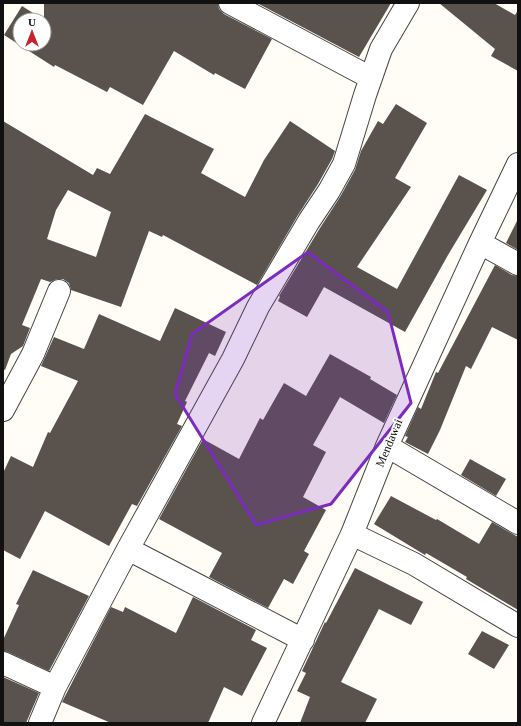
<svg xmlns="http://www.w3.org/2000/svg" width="521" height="726" font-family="Georgia,serif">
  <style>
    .building { fill: #5a524d; fill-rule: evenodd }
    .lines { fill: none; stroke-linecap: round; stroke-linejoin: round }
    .minor-casing { stroke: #444; stroke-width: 24 }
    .minor { stroke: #fff; stroke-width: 22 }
    .marked { fill: #7b2cbf; fill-opacity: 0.2; stroke: #7b2cbf; stroke-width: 3; stroke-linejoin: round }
    .labels { text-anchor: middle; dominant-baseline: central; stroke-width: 4; stroke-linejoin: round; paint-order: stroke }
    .street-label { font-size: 12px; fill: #111; stroke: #fff }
  </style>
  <rect width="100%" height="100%" fill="#fffdf5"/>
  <path class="building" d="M 44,3 L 218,3 L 219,9 L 224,14 L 272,39 L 245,89 L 215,73 L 214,75 L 174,51 L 143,105 L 110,87 L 107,92 L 55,65 L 54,67 L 4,35 L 22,6 L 44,20 L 20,20 L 20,44 L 44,44 Z
    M 257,3 L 391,3 L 359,57 Z
    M 439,3 L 494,3 L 515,15 L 518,10 L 518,71 L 491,56 L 495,49 Z
    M 396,104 L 427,123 L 395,178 L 411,187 L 357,267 L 397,289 L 459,175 L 487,190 L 448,255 L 405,332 L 324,287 L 307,317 L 278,301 L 280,297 L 279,296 L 320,228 L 340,197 L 355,170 L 361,151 L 378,121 L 383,124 Z
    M 145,114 L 214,149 L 201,173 L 245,197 L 264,160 L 290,121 L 335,151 L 332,159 L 318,184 L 298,215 L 257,285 L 163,235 L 162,237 L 149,231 L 121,307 L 71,290 L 69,283 L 63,279 L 57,279 L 50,282 L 41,279 L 22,325 L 30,328 L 23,346 L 11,354 L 5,370 L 3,369 L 3,121 L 93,175 L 97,168 L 110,174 ZM 68,190 L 111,212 L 96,257 L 47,239 L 56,210 Z
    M 518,219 L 518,250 L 506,243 Z
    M 495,265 L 512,275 L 518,276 L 518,340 L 492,327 L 471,369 L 466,366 L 440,430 L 428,454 L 405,442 L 408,437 L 405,436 L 418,407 L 421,409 L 436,372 L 438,373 Z
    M 175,308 L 226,332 L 215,356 L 209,353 L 185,401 L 187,402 L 177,424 L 182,426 L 137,506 L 132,504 L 109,546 L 45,511 L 20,559 L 3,550 L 3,473 L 11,456 L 33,467 L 48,432 L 50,433 L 78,381 L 41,366 L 54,337 L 84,349 L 99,314 L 160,341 Z
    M 330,354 L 371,377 L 370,379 L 397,395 L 384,423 L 340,397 L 313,445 L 326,452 L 303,497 L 326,510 L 304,551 L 309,554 L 293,584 L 284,579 L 268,608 L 209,577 L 222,553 L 159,519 L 203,439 L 239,459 L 260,418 L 263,420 L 284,383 L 306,396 Z
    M 470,459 L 506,479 L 496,496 L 461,475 Z
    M 391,496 L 436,520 L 437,519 L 479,544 L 492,522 L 518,537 L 518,610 L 466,579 L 467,577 L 426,553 L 425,555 L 374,524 Z
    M 355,568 L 423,602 L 411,625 L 379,609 L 341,682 L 377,699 L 365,723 L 300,723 L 310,697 L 297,691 L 306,673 L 302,671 L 325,622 L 326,623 Z
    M 33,570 L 89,596 L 49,671 L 8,652 L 3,651 L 3,640 L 19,605 L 16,604 Z
    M 193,597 L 256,630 L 251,640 L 267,648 L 242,696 L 224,687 L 208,723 L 111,723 L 62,702 L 111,607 L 123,612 L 125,607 L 176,633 Z
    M 482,631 L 509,645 L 494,669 L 468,654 Z
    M 3,677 L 39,693 L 26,723 L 3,723 Z"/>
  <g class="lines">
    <g class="minor-casing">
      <path id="minor" d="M 230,3 L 371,78
        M 480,243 L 518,264
        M 3,410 L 33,354 L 59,291
        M 387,446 L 518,523
        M 352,534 L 414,564 L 518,626
        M 128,549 L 303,640
        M 3,663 L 55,687
        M 40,723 L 55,687 L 128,549 L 233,359 L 258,307 L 309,221 L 329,191 L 344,164 L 365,95 L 381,49 L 408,3
        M 263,723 L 352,534 L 387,446 L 480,243 L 518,164"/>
    </g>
    <use href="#minor" class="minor"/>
  </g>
  <path class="marked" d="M 308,252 L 388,312 L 411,403 L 331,504 L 256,525 L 175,394 L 192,334 Z"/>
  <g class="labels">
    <g class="street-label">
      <text transform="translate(389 443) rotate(-67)">Mendawai</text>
    </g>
  </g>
  <rect width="521" height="726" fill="none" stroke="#111111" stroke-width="8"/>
  <g transform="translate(32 32)"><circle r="19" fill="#ffffff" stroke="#a0a0a0"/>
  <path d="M0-3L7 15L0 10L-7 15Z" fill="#c4262e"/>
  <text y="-6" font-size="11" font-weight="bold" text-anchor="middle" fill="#111111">U</text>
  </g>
</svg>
